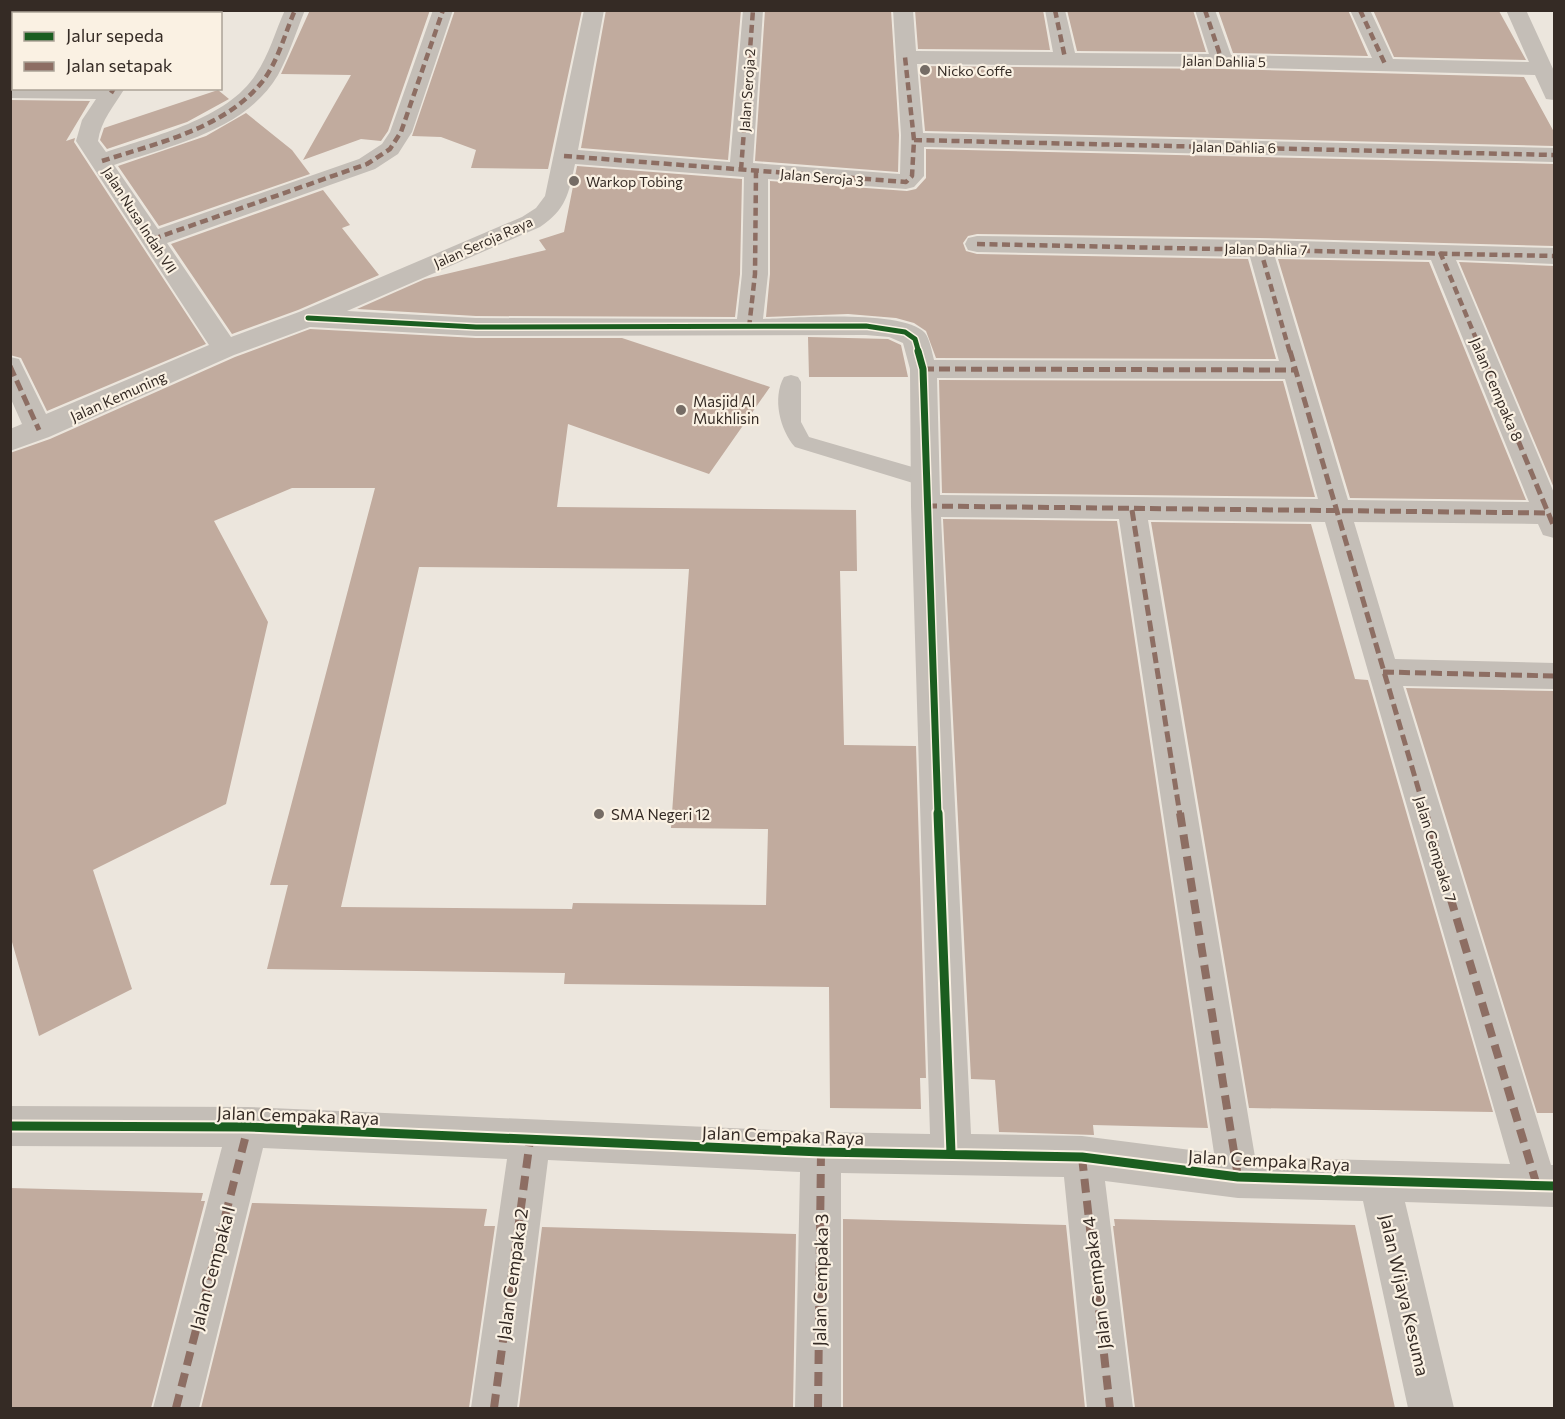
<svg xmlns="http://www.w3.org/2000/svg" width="1565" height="1419" font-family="Commissioner,sans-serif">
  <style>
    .building { fill: #c1ab9e; fill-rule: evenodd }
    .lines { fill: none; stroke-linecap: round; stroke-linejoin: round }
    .service { fill: #c4beb7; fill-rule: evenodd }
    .minor { fill: #c4beb7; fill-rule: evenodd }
    .quiet-far2 { stroke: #8d6e63; stroke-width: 4.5; stroke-dasharray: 8 4.5; stroke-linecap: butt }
    .quiet-far1 { stroke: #8d6e63; stroke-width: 5; stroke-dasharray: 11 5; stroke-linecap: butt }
    .quiet { stroke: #8d6e63; stroke-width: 8; stroke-dasharray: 14 8; stroke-linecap: butt }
    .cycleway-far2-casing { stroke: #faf1e3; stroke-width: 8 }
    .cycleway-far1-casing { stroke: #faf1e3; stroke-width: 10 }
    .cycleway-casing { stroke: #faf1e3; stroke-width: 13 }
    .cycleway-far2 { stroke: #1b5e20; stroke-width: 5 }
    .cycleway-far1 { stroke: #1b5e20; stroke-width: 7 }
    .cycleway { stroke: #1b5e20; stroke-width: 9 }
    .poi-dot { fill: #756c65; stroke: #faf1e3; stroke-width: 2 }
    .labels { text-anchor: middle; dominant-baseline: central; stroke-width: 4.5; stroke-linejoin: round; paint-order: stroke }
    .far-street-label { font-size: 14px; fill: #352b25; stroke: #faf1e3 }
    .far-poi-label { font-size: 14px; fill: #352b25; stroke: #faf1e3; text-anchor: start }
    .street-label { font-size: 15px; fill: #352b25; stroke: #faf1e3 }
    .poi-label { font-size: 15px; fill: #352b25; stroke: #faf1e3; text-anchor: start }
    .near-street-label { font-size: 18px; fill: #352b25; stroke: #faf1e3 }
  </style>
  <rect width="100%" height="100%" fill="#ece6dd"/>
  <path class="building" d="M 310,10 L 430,10 L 388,131 L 381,141 L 361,139 L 303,160 L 351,75 L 281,74 Z
    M 455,10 L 582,10 L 548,169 L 471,168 L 476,150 L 441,137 L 412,136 Z
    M 606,10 L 741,10 L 728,160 L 581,148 Z
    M 765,10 L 891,10 L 899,135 L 898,172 L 755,161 Z
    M 915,10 L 1043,10 L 1050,50 L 918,49 Z
    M 1067,10 L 1193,10 L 1206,52 L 1077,51 Z
    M 1218,10 L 1348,10 L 1368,56 L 1233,53 Z
    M 1373,10 L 1499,11 L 1526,60 L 1394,57 Z
    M 919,66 L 1222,69 L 1524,77 L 1554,132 L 1554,146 L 925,131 Z
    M 218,90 L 229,99 L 187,122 L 107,149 L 100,140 L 104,128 Z
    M 10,100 L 90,101 L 66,141 L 75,138 L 74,142 L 206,344 L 47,411 L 21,358 L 10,355 Z
    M 246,113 L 292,150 L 310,174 L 159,226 L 118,166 L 206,136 Z
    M 926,149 L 1554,164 L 1554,246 L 1260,238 L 977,234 L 968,236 L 963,243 L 966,251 L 977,254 L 1248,259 L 1276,359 L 936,358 L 926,331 L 914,323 L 896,318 L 848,314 L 766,317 L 770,274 L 770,181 L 907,191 L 916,189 L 926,178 Z
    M 577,166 L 742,179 L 740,274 L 735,317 L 476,316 L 357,309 L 425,279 L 546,250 L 539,240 L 564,232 Z
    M 323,190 L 350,225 L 342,228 L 379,275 L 298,310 L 232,334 L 171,244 Z
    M 1278,259 L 1429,262 L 1526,500 L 1350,498 Z
    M 1459,262 L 1554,266 L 1554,488 Z
    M 310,329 L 476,338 L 622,338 L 770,387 L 709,474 L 568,424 L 557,507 L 856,510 L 857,571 L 840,571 L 844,745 L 916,746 L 926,1078 L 920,1078 L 921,1109 L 830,1108 L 829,987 L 564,984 L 565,973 L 267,969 L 288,885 L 270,885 L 375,488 L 292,488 L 214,521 L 268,622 L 226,804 L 93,870 L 132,989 L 39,1036 L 10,935 L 10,453 L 50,439 L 235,357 ZM 419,567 L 689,569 L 671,828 L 768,829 L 766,905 L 573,903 L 572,909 L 341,907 Z
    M 808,337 L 888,339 L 901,345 L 908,377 L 809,377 Z
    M 939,380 L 1283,381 L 1315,497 L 942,493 Z
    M 943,519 L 1117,521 L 1208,1128 L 1093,1125 L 1094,1135 L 999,1132 L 995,1080 L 971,1079 Z
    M 1151,522 L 1311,524 L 1355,679 L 1368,680 L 1493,1112 L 1249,1108 Z
    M 1406,688 L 1554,691 L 1554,1113 L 1537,1113 Z
    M 10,1188 L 203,1193 L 201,1201 L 205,1201 L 151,1408 L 10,1408 Z
    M 252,1203 L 487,1209 L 484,1226 L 495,1226 L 469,1408 L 201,1408 Z
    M 843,1219 L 1066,1225 L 1085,1408 L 843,1408 Z
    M 1114,1219 L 1355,1225 L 1395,1408 L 1135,1408 L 1113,1226 L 1115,1226 Z
    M 542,1227 L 796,1234 L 793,1408 L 519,1408 Z"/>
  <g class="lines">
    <path class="service" d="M 791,375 L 798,377 L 801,382 L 801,422 L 809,437 L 933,473 L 936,479 L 933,485 L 926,487 L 795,447 C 780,430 772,398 784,377 Z"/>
    <path class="minor" d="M 10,10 L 23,10 L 21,14 L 14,14 L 14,19 L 10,20 Z
      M 148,10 L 168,10 L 167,14 L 146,14 Z
      M 285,10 L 305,10 C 296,32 289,55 278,75 C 245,131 171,145 114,165 L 158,229 L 359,159 L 382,144 L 390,132 L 433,10 L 453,10 L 412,132 L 398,154 L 375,169 L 167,243 L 231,337 L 299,312 L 522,217 L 536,208 L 545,196 L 584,10 L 604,10 L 578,150 L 730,162 L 743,10 L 763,10 L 753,163 L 900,174 L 901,135 L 893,10 L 913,10 L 916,51 L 1053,52 L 1045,10 L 1065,10 L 1075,53 L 1209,54 L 1195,10 L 1215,10 L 1231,55 L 1372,58 L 1350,10 L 1370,10 L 1393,59 L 1529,62 L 1506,10 L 1526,10 L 1554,71 L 1554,100 L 1546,99 L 1535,75 L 1222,67 L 917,64 L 923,133 L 1554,148 L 1554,162 L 924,147 L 924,176 L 914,187 L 906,189 L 768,179 L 768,274 L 763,319 C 796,318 903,309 925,333 C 930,340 932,352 934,360 L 1279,361 L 1250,257 L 977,252 L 968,250 L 965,244 L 968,238 L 977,236 L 1260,240 L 1554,248 L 1554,264 L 1456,260 L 1554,493 L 1554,538 L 1543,535 L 1538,524 L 1354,522 L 1395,659 L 1554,663 L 1554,689 L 1403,686 L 1551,1165 L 1554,1165 L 1554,1207 L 1405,1202 L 1454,1408 L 1408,1408 L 1363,1201 L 1238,1198 L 1105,1181 L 1133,1408 L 1087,1408 L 1064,1177 L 841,1173 L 841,1408 L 795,1408 L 800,1172 L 548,1160 L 517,1408 L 471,1408 L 507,1159 L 263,1148 L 199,1408 L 153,1408 L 222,1147 L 10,1146 L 10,1106 L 248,1107 L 821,1132 L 930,1134 L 911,506 L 910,369 L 903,343 L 889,337 L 866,335 L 476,336 L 310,327 L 234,355 L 49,437 L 10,451 L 10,429 L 22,424 L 10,397 L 10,357 L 19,359 L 46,414 L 209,345 L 76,141 L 82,120 L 96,99 L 10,98 L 10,84 L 14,84 L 14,88 L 125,88 C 114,106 101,120 98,141 L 106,152 C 153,136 228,119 256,74 C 269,55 275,32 285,10 ZM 575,164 L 744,177 L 742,274 L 737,319 L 476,318 L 347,311 L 540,227 C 566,210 569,193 575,164 ZM 1275,257 L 1431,260 L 1529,502 L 1348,500 ZM 937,378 L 1285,379 L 1318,499 L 940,495 ZM 941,517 L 1119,519 L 1214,1153 L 1082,1136 L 971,1134 ZM 1148,520 L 1325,522 L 1510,1164 L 1255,1157 Z"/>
    <path class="quiet-far2" d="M 1055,10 L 1065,58
      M 1205,10 L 1222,61
      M 1360,10 L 1385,64
      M 10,14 L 13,10
      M 156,14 L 158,10
      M 111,93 L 114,88
      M 914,140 L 1554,155
      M 564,156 L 906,182 L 912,176 L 914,140 L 905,57
      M 102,161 C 157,143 224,129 262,82 C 278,62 285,33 295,10
      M 741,170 L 753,10
      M 153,239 L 367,164 L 390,149 L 401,132 L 443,10
      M 977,244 L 1554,256
      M 1260,248 L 1290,353
      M 1440,252 L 1482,353
      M 749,328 L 755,274 L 756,171"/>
    <path class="quiet-far1" d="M 1290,351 L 1426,815
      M 1481,351 L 1554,527
      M 10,366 L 39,430
      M 923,369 L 1296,370
      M 926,506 L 1549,513
      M 1132,510 L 1180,815
      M 1383,672 L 1554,676"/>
    <path class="quiet" d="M 1180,813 L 1238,1177
      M 1425,813 L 1537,1186
      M 1082,1157 L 1110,1408
      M 176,1408 L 248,1127
      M 494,1408 L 530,1140
      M 818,1408 L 821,1152"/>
    <g class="cycleway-far2-casing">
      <path id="cycleway-far2" d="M 308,318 L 476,327 L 866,326 L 905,332 L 915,339 L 919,353"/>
    </g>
    <g class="cycleway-far1-casing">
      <path id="cycleway-far1" d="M 918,351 L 923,369 L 938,815"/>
    </g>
    <g class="cycleway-casing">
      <path id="cycleway" d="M 938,813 L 951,1153
        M 10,1126 L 248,1127 L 821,1152 L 1082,1157 L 1238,1177 L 1554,1186"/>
    </g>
    <use href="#cycleway-far2" class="cycleway-far2"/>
    <use href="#cycleway-far1" class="cycleway-far1"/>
    <use href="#cycleway" class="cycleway"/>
  </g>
  <g class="poi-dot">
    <circle cx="925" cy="70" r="6"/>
    <circle cx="574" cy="181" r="6"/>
    <circle cx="681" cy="410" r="6"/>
    <circle cx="599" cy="814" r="6"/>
  </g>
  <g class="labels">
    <g class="far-street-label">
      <text transform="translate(1224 61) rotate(1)">Jalan Dahlia 5</text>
      <text transform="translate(747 90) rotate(-86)">Jalan Seroja 2</text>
      <text transform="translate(1234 147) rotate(1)">Jalan Dahlia 6</text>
      <text transform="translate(822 177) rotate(5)">Jalan Seroja 3</text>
      <text transform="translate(140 220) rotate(57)">Jalan Nusa Indah VII</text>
      <text transform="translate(483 242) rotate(-24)">Jalan Seroja Raya</text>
      <text transform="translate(1266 249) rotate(1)">Jalan Dahlia 7</text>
    </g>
    <g class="far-poi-label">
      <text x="937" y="70">Nicko Coffe</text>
      <text x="586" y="181">Warkop Tobing</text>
    </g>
    <g class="street-label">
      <text transform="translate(1497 389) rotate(67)">Jalan Cempaka 8</text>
      <text transform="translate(118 396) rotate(-24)">Jalan Kemuning</text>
      <text transform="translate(1436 849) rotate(73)">Jalan Cempaka 7</text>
    </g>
    <g class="poi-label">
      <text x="693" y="401">Masjid Al<tspan x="693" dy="17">Mukhlisin</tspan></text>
      <text x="611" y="814">SMA Negeri 12</text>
    </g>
    <g class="near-street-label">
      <text transform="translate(298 1115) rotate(2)">Jalan Cempaka Raya</text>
      <text transform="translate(783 1135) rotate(2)">Jalan Cempaka Raya</text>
      <text transform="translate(1269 1160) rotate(3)">Jalan Cempaka Raya</text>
      <text transform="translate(212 1268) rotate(-75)">Jalan Cempaka I</text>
      <text transform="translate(512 1274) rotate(-82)">Jalan Cempaka 2</text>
      <text transform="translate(820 1280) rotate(-89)">Jalan Cempaka 3</text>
      <text transform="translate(1096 1283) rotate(-97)">Jalan Cempaka 4</text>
      <text transform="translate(1405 1295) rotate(77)">Jalan Wijaya Kesuma</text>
    </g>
  </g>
  <rect width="1565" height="1419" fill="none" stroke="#352b25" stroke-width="24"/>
  <rect x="12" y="12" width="210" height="78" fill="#faf1e3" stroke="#aba297" stroke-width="1.5"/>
  <rect x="24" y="32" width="30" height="9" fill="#1b5e20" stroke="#aba297" stroke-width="1.5"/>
  <text x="66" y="42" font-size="18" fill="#352b25">Jalur sepeda</text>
  <rect x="24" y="62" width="30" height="9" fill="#8d6e63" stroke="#aba297" stroke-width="1.5"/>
  <text x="66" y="72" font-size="18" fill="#352b25">Jalan setapak</text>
</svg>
